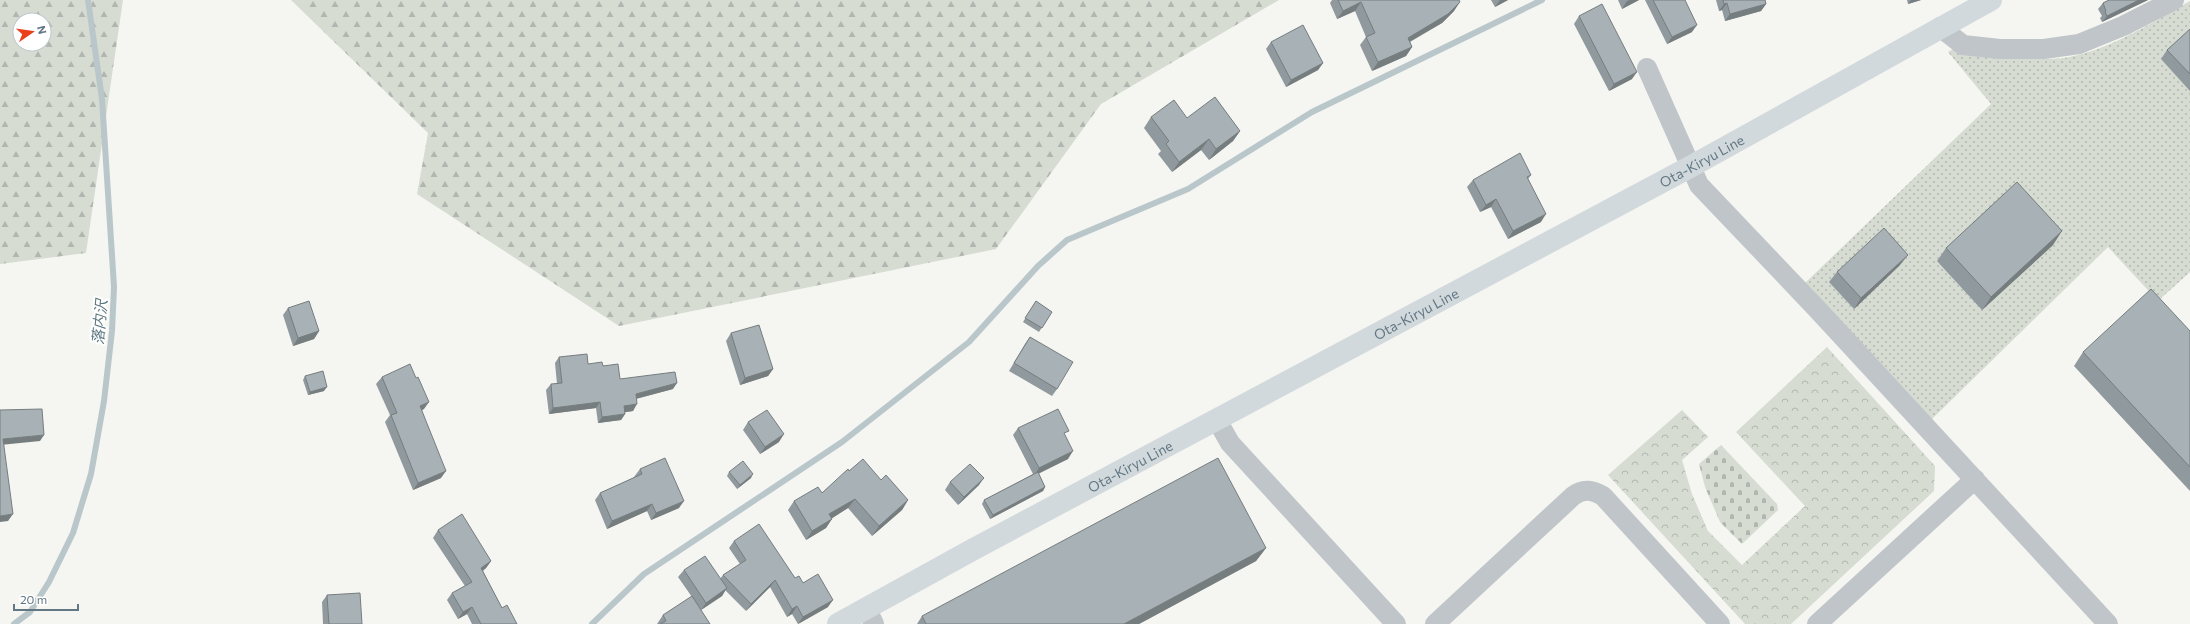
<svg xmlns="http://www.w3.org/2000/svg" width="2190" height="624" font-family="Commissioner,'Noto Sans JP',sans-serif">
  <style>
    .grass { fill: url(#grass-dots) }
    .forest { fill: url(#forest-firs); fill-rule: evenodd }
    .cemetery { fill: url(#cemetery-stones) }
    .park { fill: url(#park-crowns) }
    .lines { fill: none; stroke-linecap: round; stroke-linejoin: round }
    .stream { stroke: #b9c7cb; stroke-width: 6 }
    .street { stroke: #bfc5c8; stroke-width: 20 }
    .secondary { stroke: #d2d9dc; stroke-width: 22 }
    .wall { fill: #90999d }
    .shaded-wall { fill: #767d7f }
    .building { fill: #a8b2b6; stroke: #767d7f }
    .labels { text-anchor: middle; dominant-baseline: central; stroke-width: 4; stroke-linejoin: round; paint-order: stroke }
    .street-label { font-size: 14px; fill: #627784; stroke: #fff }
    .water-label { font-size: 15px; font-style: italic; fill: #5e7a81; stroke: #fff }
  </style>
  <defs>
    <pattern id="grass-dots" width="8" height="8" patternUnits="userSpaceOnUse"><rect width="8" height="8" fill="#d6dcd2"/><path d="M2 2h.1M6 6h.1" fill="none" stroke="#b1b7b0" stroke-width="1.8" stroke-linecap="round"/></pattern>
    <pattern id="forest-firs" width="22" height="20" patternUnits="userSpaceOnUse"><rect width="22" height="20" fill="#d6dcd2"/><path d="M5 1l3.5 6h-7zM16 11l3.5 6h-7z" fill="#b1b7b0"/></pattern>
    <pattern id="cemetery-stones" width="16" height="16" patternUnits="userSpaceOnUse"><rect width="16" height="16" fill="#d6dcd2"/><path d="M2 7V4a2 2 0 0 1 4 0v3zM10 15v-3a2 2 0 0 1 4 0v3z" fill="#b1b7b0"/></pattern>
    <pattern id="park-crowns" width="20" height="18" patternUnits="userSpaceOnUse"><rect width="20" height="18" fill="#d6dcd2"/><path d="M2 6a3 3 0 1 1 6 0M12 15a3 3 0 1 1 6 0" fill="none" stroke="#b1b7b0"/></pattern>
  </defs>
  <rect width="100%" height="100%" fill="#f5f5f1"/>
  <path class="grass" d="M 2190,1 L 2190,272 L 2158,301 L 2108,247 L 1931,420 L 1805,283 L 1991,104 L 1948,52 L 1953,49 L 1956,52 C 1965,49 2032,60 2050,59 C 2098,58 2149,24 2190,1 Z"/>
  <path class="forest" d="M 0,0 L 123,0 L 86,253 L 0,264 ZM 20,20 L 44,20 L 44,44 L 20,44 Z
    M 291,0 L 1279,0 L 1101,104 L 996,249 L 619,326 L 417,194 L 428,133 Z"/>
  <path class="cemetery" d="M 1721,445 L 1777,504 L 1778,510 L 1742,544 L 1720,522 L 1705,487 L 1699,464 Z"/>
  <path class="park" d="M 1827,347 L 1935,466 L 1934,491 L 1791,624 L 1745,624 L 1608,475 L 1682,410 L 1708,437 L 1682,460 L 1692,494 L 1708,531 L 1742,565 L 1805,506 L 1736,432 Z"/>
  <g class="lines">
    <path class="stream" d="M 14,624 L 30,612 L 49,582 L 73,533 L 91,474 L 104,401 L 112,331 L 114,287 L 102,99 L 88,0
      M 592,624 L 644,574 L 842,442 L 969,342 L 1038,266 L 1067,240 L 1188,189 L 1312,112 L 1542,0"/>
    <path class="street" d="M 1940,27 L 1963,45 L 2000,49 L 2044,49 L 2079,44 L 2123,26 L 2174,0
      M 1647,68 L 1699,185 L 1818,310 L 2108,624
      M 1217,420 L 1230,443 L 1396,624
      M 867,609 L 874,624
      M 1435,624 L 1573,496 C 1584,488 1592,490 1603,496 L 1720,624
      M 1817,624 L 1975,479"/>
    <path class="secondary" id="s1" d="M 838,624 L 972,550 L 1690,167 L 1991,0"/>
  </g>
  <path class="wall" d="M 1332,0 L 1459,0 L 1454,11 L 1442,23 L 1410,42 L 1412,47 L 1406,56 L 1372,71 L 1360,45 L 1366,37 L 1355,11 L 1337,19 L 1330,3 Z
    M 1491,0 L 1508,0 L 1495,7 Z
    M 1618,0 L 1639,0 L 1622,9 Z
    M 1645,0 L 1685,0 L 1692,32 L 1667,44 Z
    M 1716,0 L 1765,0 L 1766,4 L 1761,11 L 1725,21 L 1722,10 L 1719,11 Z
    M 1907,0 L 1921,0 L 1908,4 Z
    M 2109,0 L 2148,0 L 2102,22 L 2100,18 L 2102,16 L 2098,9 L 2103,3 Z
    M 1579,16 L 1632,79 L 1609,91 L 1574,24 Z
    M 2190,29 L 2190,91 L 2161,59 L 2167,50 Z
    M 1271,42 L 1323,63 L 1318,70 L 1286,87 L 1266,49 Z
    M 1151,117 L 1187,118 L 1240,131 L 1233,141 L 1209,160 L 1201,150 L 1172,172 L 1158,154 L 1161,151 L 1144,128 Z
    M 1531,175 L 1528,179 L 1541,222 L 1508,239 L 1491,207 L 1480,212 L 1467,187 L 1473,180 Z
    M 2053,245 L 1982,310 L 1937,261 L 1946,248 Z
    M 1900,265 L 1854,309 L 1829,282 L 1837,272 Z
    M 1036,301 L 1052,312 L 1039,332 L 1023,322 Z
    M 288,308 L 319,331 L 314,339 L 293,346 L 283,315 Z
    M 2190,331 L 2190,491 L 2074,366 L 2083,352 Z
    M 731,333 L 773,369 L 768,376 L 740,385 L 726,341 Z
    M 1030,337 L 1057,389 L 1052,396 L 1009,371 L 1025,344 Z
    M 559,357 L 588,364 L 603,366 L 620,379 L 673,389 L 636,399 L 633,411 L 625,412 L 625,414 L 621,420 L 598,423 L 596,408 L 549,414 L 546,390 L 551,384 L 557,384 L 555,363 Z
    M 305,376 L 324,391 L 308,395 L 303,380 Z
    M 382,377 L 416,378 L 424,409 L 422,410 L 441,478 L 413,490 L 385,422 L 390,415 L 376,384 Z
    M 748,422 L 779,442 L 760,454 L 743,430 Z
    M 1018,428 L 1065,436 L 1068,459 L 1038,473 L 1045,487 L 1043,491 L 990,519 L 982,504 L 984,500 L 1033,474 L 1013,435 Z
    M 640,469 L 679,508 L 651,520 L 647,511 L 607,529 L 595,500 L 600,493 L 635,477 L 634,477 Z
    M 849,471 L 881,480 L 908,500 L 902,510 L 872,536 L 848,508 L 832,518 L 826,528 L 806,540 L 788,510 L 794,501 L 822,493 Z
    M 729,472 L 751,478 L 737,489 L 727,476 Z
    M 950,482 L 979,485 L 958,505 L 945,490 Z
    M 438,530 L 491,561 L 486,568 L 483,571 L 502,608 L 517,624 L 472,624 L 467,614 L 458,619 L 447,600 L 452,593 L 465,586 L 433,538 Z
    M 734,541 L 803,583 L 828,607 L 798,624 L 792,614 L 787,617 L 770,587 L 746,611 L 725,590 L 722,596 L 701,610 L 710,624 L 657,624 L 663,615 L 692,597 L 678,577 L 684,570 L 720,579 L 723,575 L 740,564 L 729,548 Z
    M 1266,548 L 1256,561 L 1139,624 L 917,624 L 922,616 Z
    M 327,595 L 362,624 L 323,624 L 322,602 Z"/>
  <path class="shaded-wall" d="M 1500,0 L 1508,0 L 1495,7 Z
    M 1630,0 L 1639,0 L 1622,9 L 1627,1 Z
    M 1911,0 L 1921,0 L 1908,4 Z
    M 2139,0 L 2148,0 L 2102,22 L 2107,16 Z
    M 1361,2 L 1355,11 L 1337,19 L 1343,11 Z
    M 1460,2 L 1454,11 L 1442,23 L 1402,46 L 1408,38 Z
    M 1727,3 L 1722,10 L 1719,11 L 1724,4 Z
    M 1766,4 L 1761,11 L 1725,21 L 1730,14 Z
    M 1697,25 L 1692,32 L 1667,44 L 1672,37 Z
    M 1412,47 L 1406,56 L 1372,71 L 1378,62 Z
    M 1323,63 L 1318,70 L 1286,87 L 1291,80 Z
    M 1637,72 L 1632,79 L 1609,91 L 1614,84 Z
    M 1240,131 L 1233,141 L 1209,160 L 1216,149 Z
    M 1209,139 L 1201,150 L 1172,172 L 1179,162 Z
    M 1496,199 L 1491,207 L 1480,212 L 1486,205 Z
    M 1546,214 L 1541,222 L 1508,239 L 1513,231 Z
    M 2062,231 L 2053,245 L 1982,310 L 1991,297 Z
    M 1908,255 L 1900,265 L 1854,309 L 1861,298 Z
    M 319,331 L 314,339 L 293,346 L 298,338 Z
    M 773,369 L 768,376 L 740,385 L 745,378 Z
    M 677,383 L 673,389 L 631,400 L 636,394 Z
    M 327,387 L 324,391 L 308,395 L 310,392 Z
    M 429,402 L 424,409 L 415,413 L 420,406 Z
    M 600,402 L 596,408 L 549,414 L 553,408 Z
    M 637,404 L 633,411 L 620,413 L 624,406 Z
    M 625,414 L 621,420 L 598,423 L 602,417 Z
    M 784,434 L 779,442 L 760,454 L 765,447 Z
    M 44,435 L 40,441 L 0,445 L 3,439 Z
    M 1073,451 L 1068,459 L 1034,476 L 1039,468 Z
    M 446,471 L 441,478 L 413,490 L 418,483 Z
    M 753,474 L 751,478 L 737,489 L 740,485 Z
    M 984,478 L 979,485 L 958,505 L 964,497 Z
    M 1045,487 L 1043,491 L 990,519 L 993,515 Z
    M 855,499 L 848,508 L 823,524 L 829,514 Z
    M 908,500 L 902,510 L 872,536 L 879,526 Z
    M 684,501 L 679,508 L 651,520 L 656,513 Z
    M 652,504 L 647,511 L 607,529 L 612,521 Z
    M 13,514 L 8,521 L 0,522 L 0,516 Z
    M 832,519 L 826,528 L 806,540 L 812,531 Z
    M 1266,548 L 1256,561 L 1139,624 L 1124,624 Z
    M 491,561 L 486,568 L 476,575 L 481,568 Z
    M 775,580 L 770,587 L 746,611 L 751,604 Z
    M 727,588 L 722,596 L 701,610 L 706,603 Z
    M 833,600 L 828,607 L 798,624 L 803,617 Z
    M 797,606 L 792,614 L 787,617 L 792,609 Z
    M 472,607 L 467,614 L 458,619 L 463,612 Z"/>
  <path class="building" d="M 1338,0 L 1459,0 L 1460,2 L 1448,14 L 1408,38 L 1412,47 L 1378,62 L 1366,37 L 1375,33 L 1361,2 L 1343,11 Z
    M 1653,0 L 1685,0 L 1697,25 L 1672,37 Z
    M 1723,0 L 1765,0 L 1766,4 L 1730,14 L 1727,3 L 1724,4 Z
    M 2109,0 L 2139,0 L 2107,16 L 2105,12 L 2106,11 L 2103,3 Z
    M 1602,4 L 1637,72 L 1614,84 L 1579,16 Z
    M 1303,25 L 1323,63 L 1291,80 L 1271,42 Z
    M 2190,29 L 2190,74 L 2167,50 Z
    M 1215,97 L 1240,131 L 1216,149 L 1209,139 L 1179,162 L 1166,144 L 1169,141 L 1151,117 L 1174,100 L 1187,118 Z
    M 1520,153 L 1531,175 L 1527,177 L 1546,214 L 1513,231 L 1496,199 L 1486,205 L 1473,180 Z
    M 2017,182 L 2062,231 L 1991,297 L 1946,248 Z
    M 1884,228 L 1908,255 L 1861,298 L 1837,272 Z
    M 2151,289 L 2190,331 L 2190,467 L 2083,352 Z
    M 309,301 L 319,331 L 298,338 L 288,308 Z
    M 1036,301 L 1052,312 L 1042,328 L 1025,318 Z
    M 759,325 L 773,369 L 745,378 L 731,333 Z
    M 1030,337 L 1073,362 L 1057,389 L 1014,363 Z
    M 587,354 L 588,364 L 602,362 L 603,366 L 618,364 L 620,379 L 675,372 L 677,383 L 636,394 L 637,404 L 624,406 L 625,414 L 602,417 L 600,402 L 553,408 L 551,384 L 562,383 L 559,357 Z
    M 410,364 L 416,378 L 418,377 L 429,402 L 420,406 L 446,471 L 418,483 L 391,415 L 397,413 L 382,377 Z
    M 323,371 L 327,387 L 310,392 L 305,376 Z
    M 42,409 L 44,435 L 3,439 L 13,514 L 0,516 L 0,410 Z
    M 1058,409 L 1069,431 L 1064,433 L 1073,451 L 1039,468 L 1018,428 Z
    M 767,410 L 784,434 L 765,447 L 748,422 Z
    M 665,458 L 684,501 L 656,513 L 652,504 L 612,521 L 600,493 L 642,474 L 640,469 Z
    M 1218,458 L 1266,548 L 1124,624 L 926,624 L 922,616 Z
    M 863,459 L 881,480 L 886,475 L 908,500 L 879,526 L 855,499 L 829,514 L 832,519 L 812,531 L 794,501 L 818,487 L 822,493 L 848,469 L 849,471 Z
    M 743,461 L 753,474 L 740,485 L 729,472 Z
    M 970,464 L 984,478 L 964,497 L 950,482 Z
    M 1038,472 L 1045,487 L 993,515 L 984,500 Z
    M 462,514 L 491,561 L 481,568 L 502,608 L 507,605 L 517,624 L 481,624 L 472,607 L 463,612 L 452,593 L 472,582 L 438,530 Z
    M 759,524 L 795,578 L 799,576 L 803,583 L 818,574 L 833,600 L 803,617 L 797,606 L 792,609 L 775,580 L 751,604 L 723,575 L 746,560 L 734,541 Z
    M 705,556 L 727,588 L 706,603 L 684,570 Z
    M 360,593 L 362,624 L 329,624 L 327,595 Z
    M 692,596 L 710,624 L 660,624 L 666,621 L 663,615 Z"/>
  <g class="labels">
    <g class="street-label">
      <text stroke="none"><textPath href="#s1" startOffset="980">Ota-Kiryu Line</textPath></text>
      <text stroke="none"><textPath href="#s1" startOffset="656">Ota-Kiryu Line</textPath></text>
      <text stroke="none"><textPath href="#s1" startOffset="332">Ota-Kiryu Line</textPath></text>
    </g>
    <g class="water-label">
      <text transform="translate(99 322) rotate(-85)">落内沢</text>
    </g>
  </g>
  <g transform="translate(32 32) rotate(77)"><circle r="19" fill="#ffffff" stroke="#c0c9ce"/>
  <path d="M0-3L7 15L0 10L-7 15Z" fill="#eb3e1a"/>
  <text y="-6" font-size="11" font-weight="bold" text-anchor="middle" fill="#627784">N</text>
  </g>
  <path d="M14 604v6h64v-6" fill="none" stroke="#627784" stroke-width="2"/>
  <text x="20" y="604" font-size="12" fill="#627784" stroke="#ffffff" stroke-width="3" paint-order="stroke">20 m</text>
</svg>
